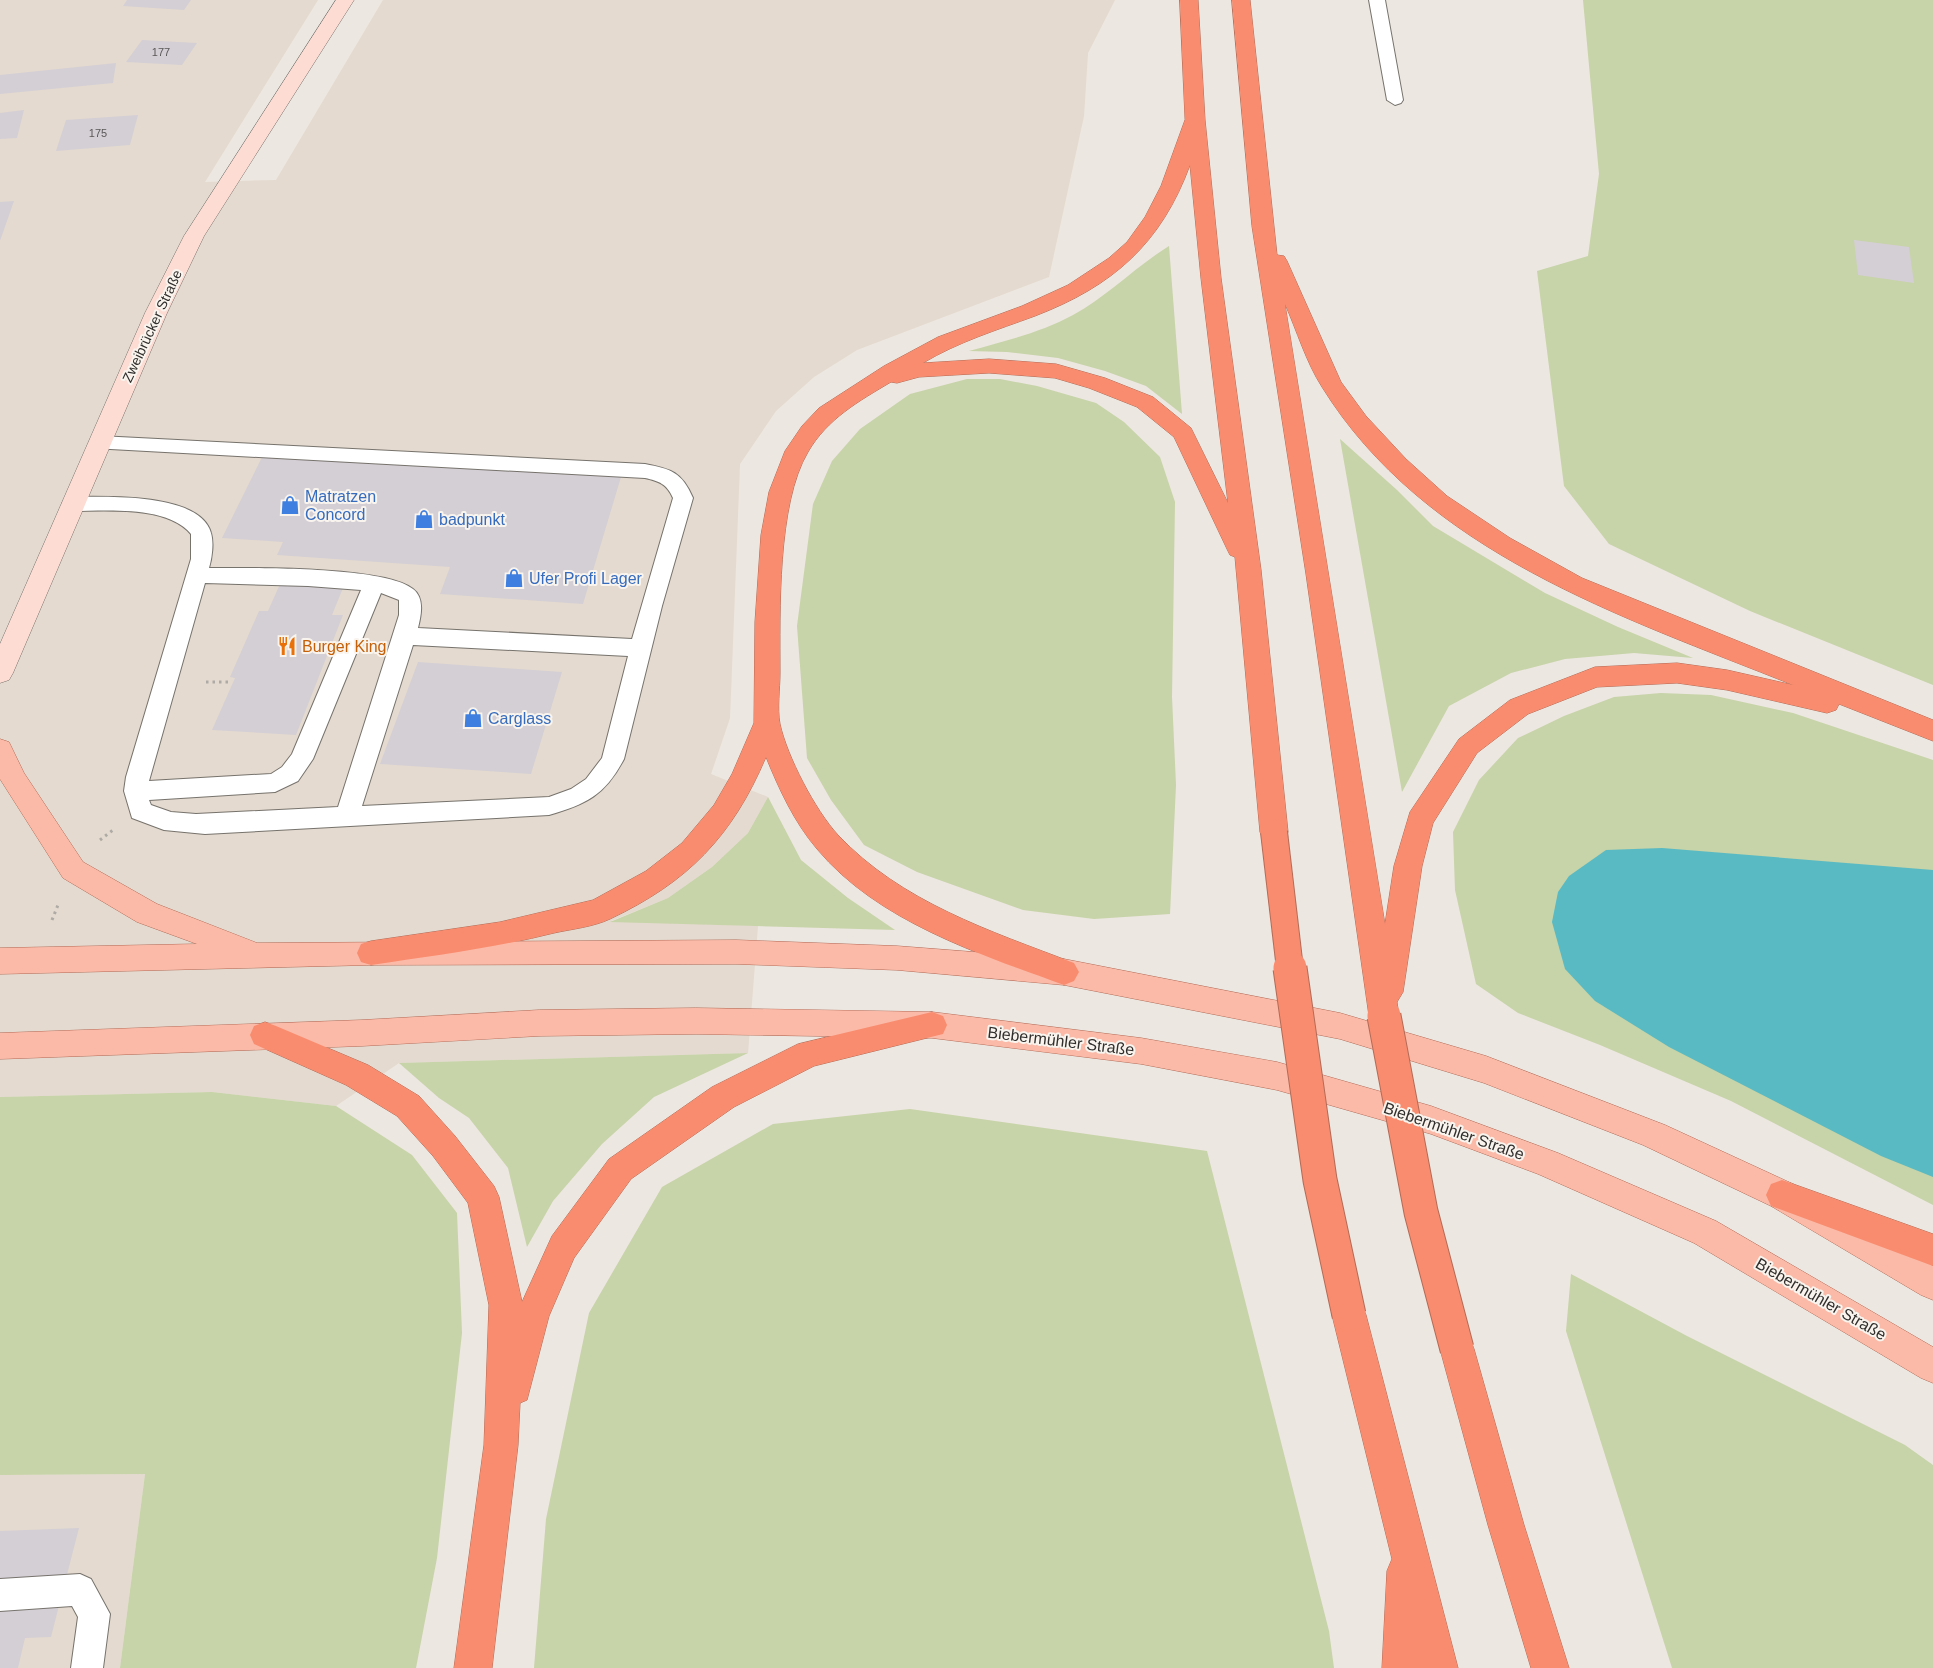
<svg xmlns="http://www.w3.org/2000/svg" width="1933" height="1668" font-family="Arial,sans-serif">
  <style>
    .built { fill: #e4dacf }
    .green { fill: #c7d3a8 }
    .water { fill: #59bac3 }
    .building { fill: #d4cfd5 }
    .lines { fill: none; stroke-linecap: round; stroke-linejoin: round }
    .lane-casing { stroke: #76726c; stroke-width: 2 }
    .secondary-casing { stroke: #76726c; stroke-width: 1 }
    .primary-casing { stroke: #b36b57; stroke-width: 1 }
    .highway-casing { stroke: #b36b57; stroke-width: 1 }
    .path { stroke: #aeaaa5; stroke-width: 3; stroke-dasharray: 2.5 4; stroke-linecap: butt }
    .lane { fill: #fff; fill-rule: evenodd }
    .secondary { fill: #fddcd4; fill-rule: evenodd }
    .primary { fill: #fbbaa8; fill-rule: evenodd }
    .highway { fill: #f98c6e; fill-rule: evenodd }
    .highway-bridge-far1-casing { stroke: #b36b57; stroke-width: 28; stroke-linecap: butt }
    .highway-bridge-casing { stroke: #b36b57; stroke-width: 35; stroke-linecap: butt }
    .highway-bridge-far1 { stroke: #f98c6e; stroke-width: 26 }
    .highway-bridge { stroke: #f98c6e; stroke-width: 33 }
    .labels { text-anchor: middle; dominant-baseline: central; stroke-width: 4; stroke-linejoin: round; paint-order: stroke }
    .far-number-label { font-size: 11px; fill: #5a5757 }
    .far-street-label { font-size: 14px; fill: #312f2d; stroke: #f9f4ee }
    .shop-label { font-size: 16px; fill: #366cbe; stroke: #f9f4ee; text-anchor: start }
    .food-label { font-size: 16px; fill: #c56008; stroke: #f9f4ee; text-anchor: start }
    .street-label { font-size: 16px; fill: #312f2d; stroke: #f9f4ee }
  </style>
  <rect width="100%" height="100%" fill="#ece7e0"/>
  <path class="built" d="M 0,0 L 318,0 L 205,182 L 276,180 L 383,0 L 1115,0 L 1088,53 L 1084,116 L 1049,277 L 857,350 L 814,377 L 776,411 L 740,464 L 730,718 L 711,774 L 768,797 L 748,833 L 712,867 L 668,898 L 611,921 L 758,926 L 748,1053 L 399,1063 L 336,1106 L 212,1092 L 0,1097 Z
    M 145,1474 L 120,1668 L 0,1668 L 0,1475 Z"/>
  <path class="green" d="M 1583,0 L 1933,0 L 1933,685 L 1750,611 L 1609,544 L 1564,486 L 1537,271 L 1588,256 L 1599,174 Z
    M 1169,246 L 1182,414 L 1146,386 L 1105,371 L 1058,358 L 1007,352 L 969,351 C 1004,341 1040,333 1073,315 C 1108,296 1135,267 1169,246 Z
    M 967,379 L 1000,379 L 1037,386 L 1096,403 L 1124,422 L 1160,457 L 1175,502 L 1172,697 L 1176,785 L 1170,914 L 1094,919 L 1023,910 L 917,872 L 864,845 L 831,800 L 807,758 L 797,626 L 813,504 L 832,461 L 860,429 L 910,394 Z
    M 1340,439 L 1397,490 L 1433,526 L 1545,593 L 1618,627 L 1693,658 L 1634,653 L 1565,659 L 1511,673 L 1449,706 L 1402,792 Z
    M 1661,693 L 1711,695 L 1793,713 L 1933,760 L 1933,1205 L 1731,1101 L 1600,1045 L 1518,1013 L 1476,984 L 1455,890 L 1453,832 L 1479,780 L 1518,738 L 1564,716 L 1614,697 Z
    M 768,797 L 801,860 L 848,898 L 895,930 L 610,922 L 668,898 L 712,867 L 748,833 Z
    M 748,1053 L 654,1097 L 602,1144 L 553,1201 L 527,1247 L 508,1168 L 469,1118 L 439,1098 L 399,1063 Z
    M 212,1092 L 336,1106 L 412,1155 L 457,1213 L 462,1333 L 437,1558 L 416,1668 L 120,1668 L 145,1474 L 0,1475 L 0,1097 Z
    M 910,1109 L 1207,1151 L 1329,1631 L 1334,1668 L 534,1668 L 546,1519 L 589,1313 L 662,1187 L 773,1124 Z
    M 1571,1274 L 1687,1336 L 1905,1445 L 1933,1465 L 1933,1668 L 1672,1668 L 1566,1331 Z"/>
  <path class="water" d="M 1662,848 L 1933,870 L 1933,1177 L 1881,1156 L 1669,1047 L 1595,1001 L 1565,969 L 1552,922 L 1558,892 L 1569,876 L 1606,850 Z"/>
  <path class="building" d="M 127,0 L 191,0 L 184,10 L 123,6 Z
    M 142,40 L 197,43 L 182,65 L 126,62 Z
    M 116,63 L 113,83 L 0,94 L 0,75 Z
    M 24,110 L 17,138 L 0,139 L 0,113 Z
    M 138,115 L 130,145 L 56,151 L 66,120 Z
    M 14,201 L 0,241 L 0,202 Z
    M 1854,240 L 1909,247 L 1914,283 L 1858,275 Z
    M 263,455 L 621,477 L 583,604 L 440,594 L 450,567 L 277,555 L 283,542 L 222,538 Z
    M 280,584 L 343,588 L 332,615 L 343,615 L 296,735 L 212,730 L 235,678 L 230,677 L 259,611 L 268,611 Z
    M 418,662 L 562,672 L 531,774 L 380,764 Z
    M 79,1528 L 51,1637 L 25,1638 L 18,1668 L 0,1668 L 0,1531 Z"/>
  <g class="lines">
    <g class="lane-casing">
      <path id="lane" d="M 1369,0 L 1385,0 L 1403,100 L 1401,103 L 1395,105 L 1387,100 Z
        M 99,436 L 645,464 C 671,469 682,472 693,498 L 662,606 L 624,759 C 605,795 587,804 549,815 L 205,834 L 164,830 L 132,818 L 124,791 L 126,777 L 191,559 L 191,534 C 167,505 106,511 72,511 L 65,509 L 62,504 L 65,499 L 72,497 C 104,497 200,492 211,533 C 214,543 212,558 209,568 C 250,568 385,566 413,589 C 425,598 421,616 418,628 L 632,639 L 673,498 C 667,484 659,481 645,478 L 92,448 L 89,443 L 92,438 ZM 205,583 L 308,586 L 361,590 L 292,754 L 282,767 L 271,774 L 149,781 ZM 381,593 L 399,600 L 399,615 L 338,807 L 196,814 L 171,812 L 151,805 L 149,800 L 275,792 L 298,781 L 313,759 ZM 413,645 L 628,656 L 602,758 L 586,779 L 571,789 L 549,797 L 362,806 Z
        M 80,1574 L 91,1579 L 110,1614 L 103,1668 L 71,1668 L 78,1617 L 72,1606 L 0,1611 L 0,1579 Z"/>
    </g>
    <g class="secondary-casing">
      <path id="secondary" d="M 336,0 L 354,0 L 204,236 L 167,313 L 13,673 L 9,680 L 0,683 L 0,644 L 145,313 L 184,236 Z"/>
    </g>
    <g class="primary-casing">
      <path id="primary" d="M 0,739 L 9,742 L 24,773 L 83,862 L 157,904 L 257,943 L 736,940 L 897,946 L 1064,959 L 1340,1013 L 1486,1056 L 1665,1125 L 1793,1184 L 1933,1266 L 1933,1300 L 1921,1295 L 1771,1206 L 1643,1145 L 1484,1083 L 1340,1039 L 1064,985 L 897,970 L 736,964 L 371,965 L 0,974 L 0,948 L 197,944 L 137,922 L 63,878 L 0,779 Z
        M 696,1008 L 932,1012 L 1141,1038 L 1277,1062 L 1431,1106 L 1558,1153 L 1716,1221 L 1933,1347 L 1933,1383 L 1921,1378 L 1694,1243 L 1538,1174 L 1431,1134 L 1277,1090 L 1141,1064 L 932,1038 L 696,1034 L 539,1036 L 362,1046 L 0,1059 L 0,1033 L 362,1020 L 539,1010 Z"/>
    </g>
    <g class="highway-casing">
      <path id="highway" d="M 1180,0 L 1198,0 L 1205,120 L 1221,278 L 1261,570 L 1288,832 L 1284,840 L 1274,843 L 1264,840 L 1260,832 L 1235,557 L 1230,555 L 1227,549 L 1174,437 L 1137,407 L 1089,388 L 1055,378 L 989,373 L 919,377 L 897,383 L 891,382 C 859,401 827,419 808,452 C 777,504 780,612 780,673 C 780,689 777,708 780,724 C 787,756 815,810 838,835 C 901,902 990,931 1074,963 L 1079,972 L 1074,981 L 1064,985 C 979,954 877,921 817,849 C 794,822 779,789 766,757 C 732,837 688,882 610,919 C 593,927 572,929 554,933 C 494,948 433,956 371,965 L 361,962 L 357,953 L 361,944 L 371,941 L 500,922 L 593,900 L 646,871 L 682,843 L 714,805 L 732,774 L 754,723 L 755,622 L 761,535 L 769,492 L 785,451 L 802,426 L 819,408 L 884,366 L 938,337 L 1022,306 L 1068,285 L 1109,258 L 1127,242 L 1145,217 L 1161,186 L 1185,120 ZM 1190,165 L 1201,278 L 1228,503 L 1191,428 L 1153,397 L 1105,378 L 1056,364 L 989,359 L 923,363 C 958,342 997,330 1035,316 C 1113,286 1161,244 1190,165 Z
        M 1232,0 L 1250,0 L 1277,255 L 1284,256 L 1287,261 L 1341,382 L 1366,416 L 1406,459 L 1447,496 L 1510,538 L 1582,578 L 1933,720 L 1933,741 L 1839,704 L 1836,710 L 1827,713 L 1727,690 L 1677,683 L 1597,687 L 1528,714 L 1477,753 L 1433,823 L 1422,866 L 1403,992 L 1397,1002 L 1399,1016 L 1394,1025 L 1384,1029 L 1374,1025 L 1369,1016 L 1306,574 L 1252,226 ZM 1285,304 C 1297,331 1306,362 1322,387 C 1425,553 1621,616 1793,685 L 1727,670 L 1677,663 L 1595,667 L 1510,700 L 1459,739 L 1410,812 L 1394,866 L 1385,924 Z
        M 932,1012 L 943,1016 L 947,1025 L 943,1034 L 814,1066 L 734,1107 L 631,1179 L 574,1258 L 549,1316 L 527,1400 L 520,1403 L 518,1445 L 492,1668 L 454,1668 L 484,1445 L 489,1305 L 468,1203 L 433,1156 L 397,1116 L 346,1085 L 254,1044 L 250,1035 L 254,1026 L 265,1022 L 276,1026 L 368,1065 L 419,1096 L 455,1136 L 494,1186 L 499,1197 L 522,1302 L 552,1236 L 609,1159 L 712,1087 L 798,1044 Z
        M 1782,1180 L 1933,1234 L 1933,1266 L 1771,1206 L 1766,1195 L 1771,1184 Z
        M 1349,1299 L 1361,1303 L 1366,1315 L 1458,1668 L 1420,1668 L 1420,1666 L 1420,1668 L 1382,1668 L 1387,1571 L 1392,1559 L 1332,1315 L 1337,1303 Z
        M 1457,1332 L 1469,1337 L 1474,1349 L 1524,1525 L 1569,1668 L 1531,1668 L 1488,1525 L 1440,1349 L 1445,1337 Z"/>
    </g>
    <path class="path" d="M 206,682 L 232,682
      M 100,840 L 113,830
      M 52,920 L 58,905"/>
    <use href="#lane" class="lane"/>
    <use href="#secondary" class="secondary"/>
    <use href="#primary" class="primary"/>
    <use href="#highway" class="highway"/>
    <g class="highway-bridge-far1-casing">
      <path id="highway-bridge-far1" d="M 1274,832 L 1290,969"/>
    </g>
    <g class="highway-bridge-casing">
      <path id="highway-bridge" d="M 1290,968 L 1320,1180 L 1349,1315
        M 1384,1016 L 1421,1212 L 1457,1349"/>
    </g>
    <use href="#highway-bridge-far1" class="highway-bridge-far1"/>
    <use href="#highway-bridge" class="highway-bridge"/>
  </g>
  <defs>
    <g id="shop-bare" transform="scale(1.5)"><path d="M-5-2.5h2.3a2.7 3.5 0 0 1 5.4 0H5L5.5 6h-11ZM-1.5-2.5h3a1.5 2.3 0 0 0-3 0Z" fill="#3f7fe0" stroke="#f9f4ee" stroke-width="2.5" paint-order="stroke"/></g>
    <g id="restaurant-bare" transform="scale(1.5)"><path d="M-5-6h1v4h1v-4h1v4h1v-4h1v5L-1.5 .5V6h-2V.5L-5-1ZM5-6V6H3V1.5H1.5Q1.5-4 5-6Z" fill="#e8710a" stroke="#f9f4ee" stroke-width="2.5" paint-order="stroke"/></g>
  </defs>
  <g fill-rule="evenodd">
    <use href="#shop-bare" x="290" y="505"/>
    <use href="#shop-bare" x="424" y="519"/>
    <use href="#shop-bare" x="514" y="578"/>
    <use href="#restaurant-bare" x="287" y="646"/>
    <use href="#shop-bare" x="473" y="718"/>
  </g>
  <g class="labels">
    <g class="far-number-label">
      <text x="161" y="52">177</text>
      <text x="98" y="133">175</text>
    </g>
    <g class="far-street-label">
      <text transform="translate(152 326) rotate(-65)">Zweibrücker Straße</text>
    </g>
    <g class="shop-label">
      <text x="305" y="496">Matratzen<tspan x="305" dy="18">Concord</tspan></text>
      <text x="439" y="519">badpunkt</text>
      <text x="529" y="578">Ufer Profi Lager</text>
      <text x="488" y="718">Carglass</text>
    </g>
    <g class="food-label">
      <text x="302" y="646">Burger King</text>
    </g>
    <g class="street-label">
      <text transform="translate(1061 1041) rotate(7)">Biebermühler Straße</text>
      <text transform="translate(1454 1131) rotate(19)">Biebermühler Straße</text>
      <text transform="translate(1821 1299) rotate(30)">Biebermühler Straße</text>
    </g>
  </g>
</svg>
